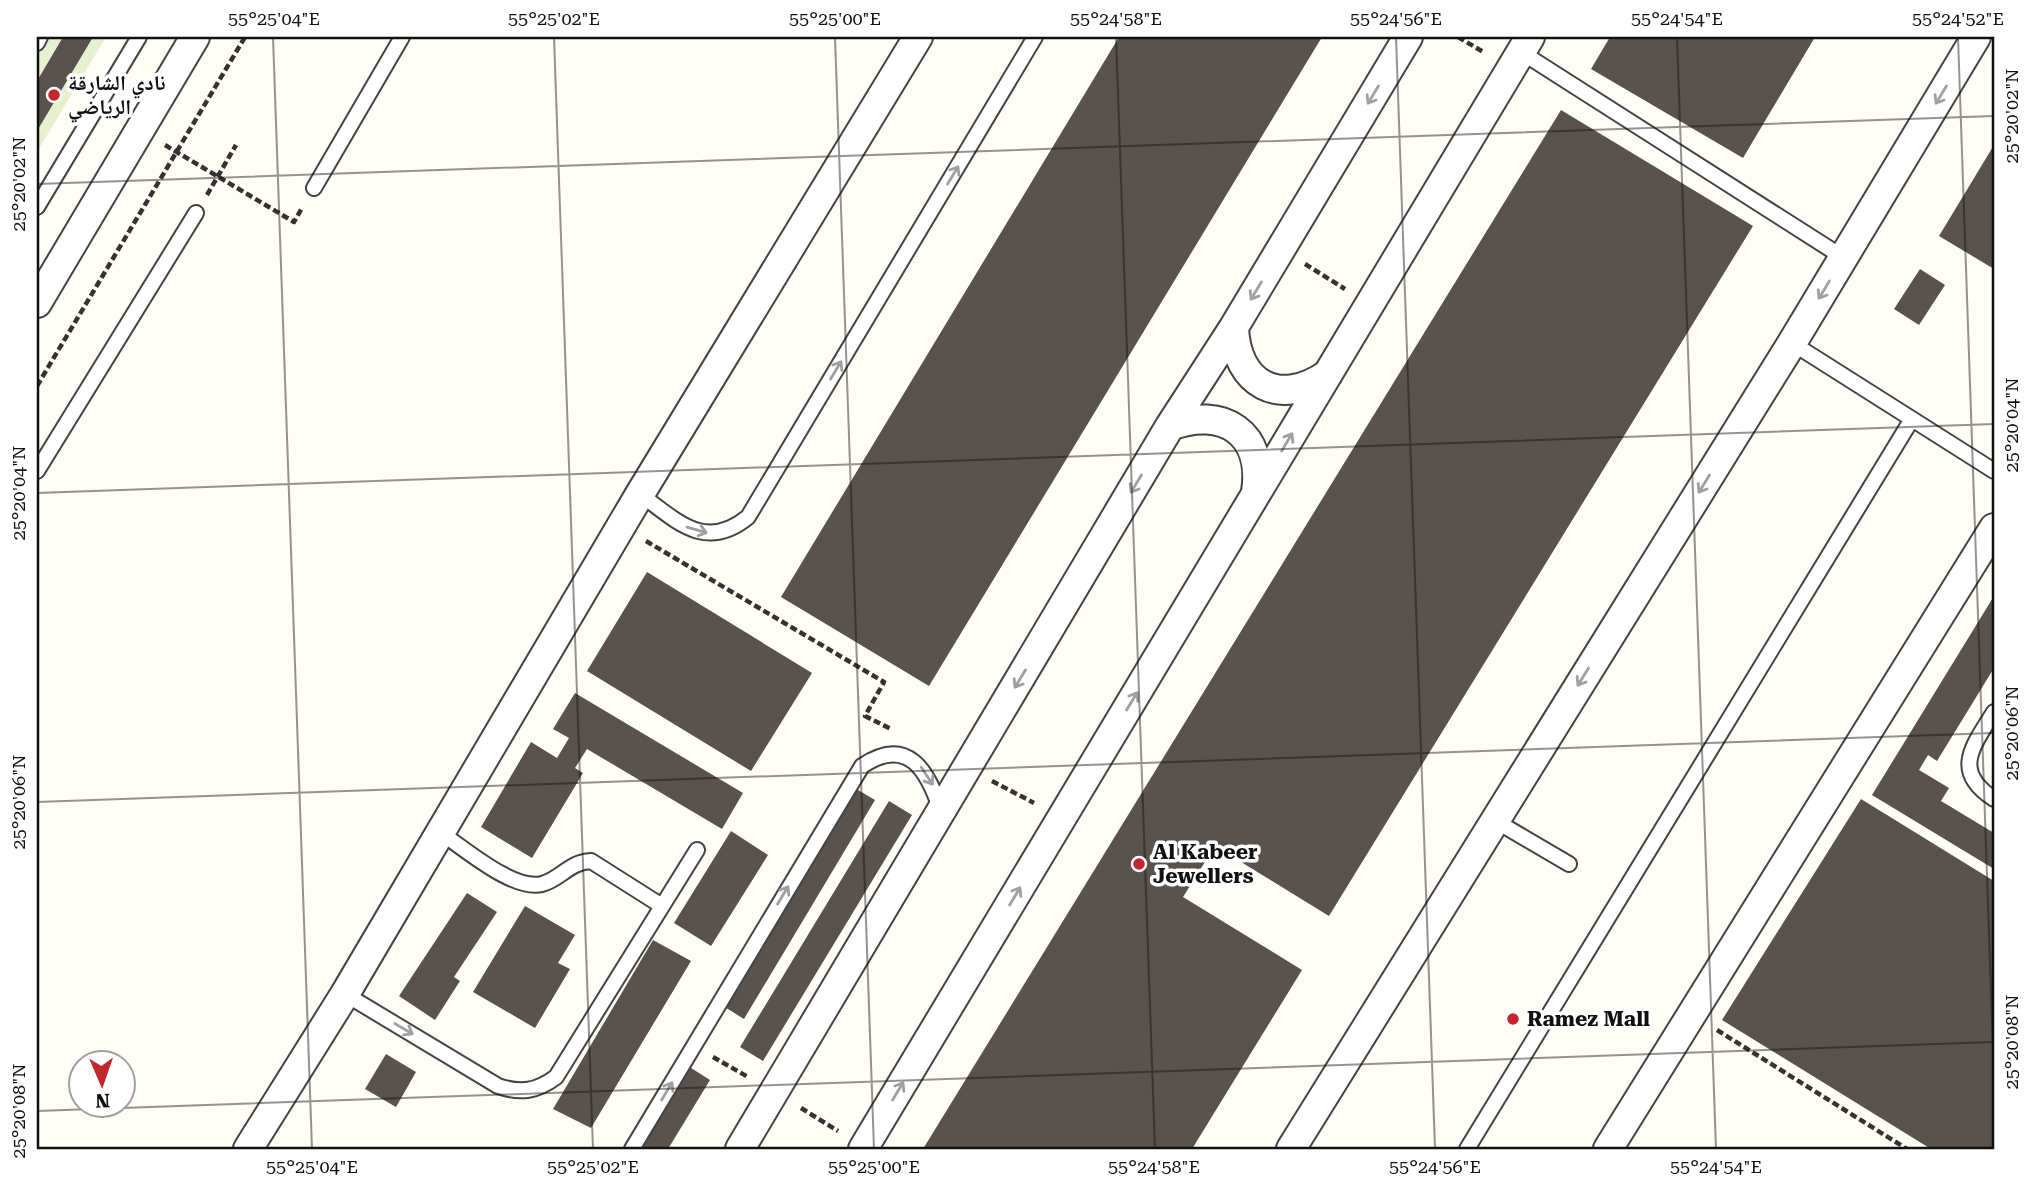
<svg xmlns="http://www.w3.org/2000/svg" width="2031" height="1186" font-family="'Roboto Serif','Noto Naskh Arabic',serif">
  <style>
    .pitch { fill: #e6f2cf }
    .building { fill: #5a524d }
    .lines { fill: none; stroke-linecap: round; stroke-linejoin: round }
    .lane-casing { stroke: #444; stroke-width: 18 }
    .street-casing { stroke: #444; stroke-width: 32 }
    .path { stroke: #333; stroke-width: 4.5; stroke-dasharray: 7 3.5; stroke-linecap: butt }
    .lane { stroke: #fff; stroke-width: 14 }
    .street { stroke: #fff; stroke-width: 28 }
    .oneway { stroke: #a0a0a0 }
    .ticks { fill: none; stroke: #111; stroke-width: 2; stroke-opacity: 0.45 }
    .poi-dot { fill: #c4262e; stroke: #fff; stroke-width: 2.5 }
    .labels { text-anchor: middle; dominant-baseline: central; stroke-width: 7; stroke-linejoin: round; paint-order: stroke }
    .poi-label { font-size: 21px; font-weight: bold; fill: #111; stroke: #fff; text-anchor: start }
    .neatline { fill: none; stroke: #111; stroke-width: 2.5 }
    .ticks-label { font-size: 18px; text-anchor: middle; fill: #111 }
  </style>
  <rect width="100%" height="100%" fill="#fffdf5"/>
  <path class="pitch" d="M 37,37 L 106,37 L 37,152 Z"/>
  <path class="building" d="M 63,37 L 93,37 L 37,131 L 37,81 Z
    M 1119,37 L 1322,37 L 929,686 L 781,597 Z
    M 1610,37 L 1815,37 L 1743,158 L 1591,69 Z
    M 1561,110 L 1753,226 L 1329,916 L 1215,846 L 1183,897 L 1302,970 L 1192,1149 L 923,1149 Z
    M 1994,145 L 1994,269 L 1939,236 Z
    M 1920,269 L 1945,285 L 1919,325 L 1894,309 Z
    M 647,572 L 812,673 L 751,771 L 587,671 Z
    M 1994,596 L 1994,668 L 1937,761 L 1928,755 L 1919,770 L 1949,788 L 1941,801 L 1994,833 L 1994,869 L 1872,795 Z
    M 575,693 L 743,793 L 722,829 L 587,749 L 575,768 L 583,773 L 532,858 L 481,827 L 531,742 L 557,758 L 569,738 L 553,729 Z
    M 853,787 L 875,800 L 744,1019 L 723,1006 Z
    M 1861,799 L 1994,881 L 1994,1149 L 1931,1149 L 1722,1020 Z
    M 889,801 L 912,815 L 763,1061 L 740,1047 Z
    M 731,831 L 768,855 L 711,946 L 674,923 Z
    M 467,893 L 497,912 L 454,977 L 460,981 L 435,1020 L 399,996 Z
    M 525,906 L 575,935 L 558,963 L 570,969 L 535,1028 L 473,992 Z
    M 653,940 L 691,961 L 591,1128 L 553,1109 Z
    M 386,1054 L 416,1072 L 396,1107 L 365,1089 Z
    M 688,1066 L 710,1080 L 668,1149 L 638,1149 Z"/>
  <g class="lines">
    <g class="lane-casing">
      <path id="lane" d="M 37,43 L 40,37
        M 1521,52 L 1844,258
        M 314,188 L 402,37
        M 37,207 L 139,37
        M 1792,343 L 1994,471
        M 37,471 L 196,213
        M 640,494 C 677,521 705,552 748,517 L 1035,37
        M 1994,712 C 1973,746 1951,771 1994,799
        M 1494,820 L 1569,864
        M 441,833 C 464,848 513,891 542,884 C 561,879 569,862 591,861 L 662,906
        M 345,994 L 498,1086 C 521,1094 537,1091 556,1077 L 697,850
        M 632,1149 L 862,766 C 908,735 928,771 941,811
        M 1467,1149 L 1912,419"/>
    </g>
    <g class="street-casing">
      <path id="street" d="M 37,303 L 195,37
        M 1234,327 C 1236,385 1280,408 1328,374
        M 1170,426 C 1223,406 1265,433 1256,492
        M 248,1149 L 345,994 L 640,494 L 918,37
        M 740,1149 L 1170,426 L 1234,327 L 1408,37
        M 863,1149 L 1530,37
        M 1291,1149 L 1792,343 L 1976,37
        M 1608,1149 L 1994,528"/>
    </g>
    <path class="path" d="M 1458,37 L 1485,53
      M 165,145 L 294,222 L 302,208
      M 207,195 L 236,145
      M 1305,264 L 1345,289
      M 37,386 L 245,37
      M 646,541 L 884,682 L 865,716 L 891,729
      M 992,781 L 1034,803
      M 1717,1030 L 1907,1149
      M 713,1057 L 748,1077
      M 801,1108 L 838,1131"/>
    <use href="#lane" class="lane"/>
    <use href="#street" class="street"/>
  </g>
  <defs><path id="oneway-shaft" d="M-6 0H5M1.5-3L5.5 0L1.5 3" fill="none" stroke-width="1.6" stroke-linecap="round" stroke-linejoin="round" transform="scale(1.75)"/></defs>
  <g class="oneway">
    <use href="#oneway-shaft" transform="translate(1373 95) rotate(121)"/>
    <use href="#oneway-shaft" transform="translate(1941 95) rotate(121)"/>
    <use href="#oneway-shaft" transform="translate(953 175) rotate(-59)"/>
    <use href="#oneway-shaft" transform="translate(1824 290) rotate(121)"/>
    <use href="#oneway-shaft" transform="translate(1256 291) rotate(121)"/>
    <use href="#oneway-shaft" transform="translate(836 370) rotate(-59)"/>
    <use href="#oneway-shaft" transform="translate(1287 442) rotate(-59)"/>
    <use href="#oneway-shaft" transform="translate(1136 484) rotate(121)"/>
    <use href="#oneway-shaft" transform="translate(1704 484) rotate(122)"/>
    <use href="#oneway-shaft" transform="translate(697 530) rotate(16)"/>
    <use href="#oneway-shaft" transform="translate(1583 677) rotate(122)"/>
    <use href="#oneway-shaft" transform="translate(1020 679) rotate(121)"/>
    <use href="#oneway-shaft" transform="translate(1132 701) rotate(-59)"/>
    <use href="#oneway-shaft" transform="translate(927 776) rotate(57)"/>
    <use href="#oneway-shaft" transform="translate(783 895) rotate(-59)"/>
    <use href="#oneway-shaft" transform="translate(1015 896) rotate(-59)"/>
    <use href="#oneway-shaft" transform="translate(404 1029) rotate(31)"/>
    <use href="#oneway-shaft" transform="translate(667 1091) rotate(-59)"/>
    <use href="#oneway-shaft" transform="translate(898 1091) rotate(-59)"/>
  </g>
  <path class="ticks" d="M 273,37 L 312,1149M 554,37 L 593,1149M 835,37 L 874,1149M 1116,37 L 1155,1149M 1396,37 L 1435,1149M 1677,37 L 1716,1149M 1958,37 L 1994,1078M 37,184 L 1994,116M 37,493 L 1994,424M 37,802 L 1994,733M 37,1111 L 1994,1042"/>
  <g class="poi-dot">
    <circle cx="54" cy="95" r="7"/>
    <circle cx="1139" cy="864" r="7"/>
    <circle cx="1513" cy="1019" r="7"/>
  </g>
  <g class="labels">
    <g class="poi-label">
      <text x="68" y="83">نادي الشارقة<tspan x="68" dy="24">الرياضي</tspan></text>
      <text x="1153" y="852">Al Kabeer<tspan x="1153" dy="24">Jewellers</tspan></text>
      <text x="1527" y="1019">Ramez Mall</text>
    </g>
  </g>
  <rect width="2031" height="1186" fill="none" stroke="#ffffff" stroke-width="77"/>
  <g transform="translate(102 1084) rotate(178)"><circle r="33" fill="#ffffff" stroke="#a0a0a0" stroke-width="2"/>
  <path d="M0-5L12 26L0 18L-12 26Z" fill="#c4262e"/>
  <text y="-10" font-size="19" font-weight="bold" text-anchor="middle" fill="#111111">N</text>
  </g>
  <rect x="38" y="38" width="1955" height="1110" class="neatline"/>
  <g class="ticks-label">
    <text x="274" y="25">55°25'04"E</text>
    <text x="554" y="25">55°25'02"E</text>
    <text x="835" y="25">55°25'00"E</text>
    <text x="1116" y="25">55°24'58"E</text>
    <text x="1396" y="25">55°24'56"E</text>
    <text x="1677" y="25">55°24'54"E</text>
    <text x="1958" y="25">55°24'52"E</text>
    <text transform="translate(2012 116) rotate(-90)" y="6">25°20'02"N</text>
    <text transform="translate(19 184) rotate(-90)" y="6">25°20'02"N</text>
    <text transform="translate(2012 425) rotate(-90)" y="6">25°20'04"N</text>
    <text transform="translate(19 493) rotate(-90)" y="6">25°20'04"N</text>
    <text transform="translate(2012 733) rotate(-90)" y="6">25°20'06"N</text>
    <text transform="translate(19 802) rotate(-90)" y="6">25°20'06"N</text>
    <text transform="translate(2012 1042) rotate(-90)" y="6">25°20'08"N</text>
    <text transform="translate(19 1111) rotate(-90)" y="6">25°20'08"N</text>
    <text x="312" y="1173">55°25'04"E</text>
    <text x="593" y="1173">55°25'02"E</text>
    <text x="874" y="1173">55°25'00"E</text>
    <text x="1154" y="1173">55°24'58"E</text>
    <text x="1435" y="1173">55°24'56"E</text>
    <text x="1716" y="1173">55°24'54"E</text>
  </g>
</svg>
